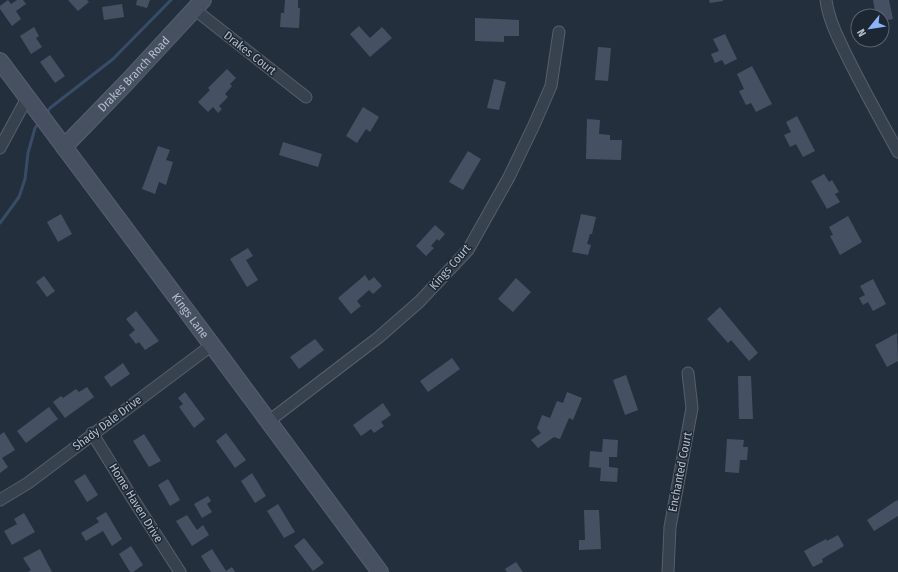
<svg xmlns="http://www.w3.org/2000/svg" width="898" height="572" font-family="'Fira Sans Condensed',sans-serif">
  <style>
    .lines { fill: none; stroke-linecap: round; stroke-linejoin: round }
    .stream { stroke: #394c67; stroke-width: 3 }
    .building { fill: #455162 }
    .street-casing { stroke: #565f6c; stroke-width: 13 }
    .secondary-casing { stroke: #565f6c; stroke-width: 18 }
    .street { stroke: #38414e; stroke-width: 11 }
    .secondary { stroke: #465061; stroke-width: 16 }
    .labels { text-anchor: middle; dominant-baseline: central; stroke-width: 3; stroke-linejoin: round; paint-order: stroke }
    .street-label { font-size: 12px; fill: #b4bcc9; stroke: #1d2633 }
  </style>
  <rect width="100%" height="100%" fill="#242f3e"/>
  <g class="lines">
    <path class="stream" d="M 46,114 L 50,108 L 113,59 L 171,0
      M 0,223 L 19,197 L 25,179 L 28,153 L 35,128 L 40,121"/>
  </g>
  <path class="building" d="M 8,0 L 11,4 L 17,0 L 23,0 L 26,4 L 16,11 L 21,19 L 12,26 L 0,9 L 0,6 Z
    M 68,0 L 87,0 L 89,2 L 78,11 Z
    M 137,0 L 150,0 L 147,8 L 136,5 Z
    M 285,0 L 298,0 L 298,8 L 300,8 L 299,28 L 280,27 L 281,13 L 284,13 Z
    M 709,0 L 723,0 L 723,1 L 710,3 Z
    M 873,0 L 889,0 L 893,19 L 882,21 L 882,16 L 876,16 Z
    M 122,4 L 124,17 L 104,20 L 102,7 Z
    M 475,18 L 519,20 L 519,36 L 504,36 L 504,42 L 475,41 Z
    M 359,26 L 370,38 L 382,27 L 392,38 L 370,57 L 350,34 Z
    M 34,27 L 39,36 L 36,38 L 42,47 L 31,54 L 20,36 Z
    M 725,34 L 737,59 L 725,65 L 722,60 L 715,63 L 711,54 L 719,51 L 713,39 Z
    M 598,47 L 611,48 L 608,81 L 595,80 Z
    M 50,55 L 65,76 L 55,83 L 40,62 Z
    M 752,66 L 772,104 L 756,112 L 751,103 L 746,105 L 739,91 L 744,89 L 737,74 Z
    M 227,69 L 236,78 L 230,84 L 232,86 L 225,94 L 228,97 L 219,106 L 222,109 L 218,113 L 213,107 L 208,112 L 198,102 L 210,90 L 208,88 Z
    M 494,79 L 506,82 L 499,110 L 487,108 Z
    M 363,107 L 379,117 L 370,132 L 366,129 L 357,143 L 346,136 Z
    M 797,116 L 815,151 L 803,157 L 796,144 L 790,147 L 784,135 L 791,132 L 786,122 Z
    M 587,119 L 600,120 L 599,134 L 610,135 L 610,140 L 622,140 L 621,160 L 586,159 Z
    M 283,142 L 322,154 L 318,167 L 279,155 Z
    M 158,146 L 170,150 L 166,160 L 173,162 L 166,185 L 159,182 L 155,194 L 142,189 Z
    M 468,151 L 481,159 L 463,190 L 449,182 Z
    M 824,174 L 829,182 L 832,180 L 839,192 L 835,194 L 840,202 L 827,209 L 811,181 Z
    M 61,214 L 72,234 L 58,242 L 47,222 Z
    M 581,214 L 596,217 L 592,234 L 590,234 L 587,244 L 591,245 L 588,255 L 572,252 Z
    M 848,216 L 862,242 L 840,255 L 830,236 L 833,235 L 829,227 Z
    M 435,225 L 445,234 L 439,241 L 437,239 L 431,246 L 434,248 L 426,256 L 416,246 Z
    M 248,248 L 253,256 L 246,260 L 258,280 L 247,287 L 230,259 Z
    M 365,275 L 369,281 L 374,277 L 382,286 L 373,294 L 369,290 L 357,301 L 361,306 L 351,314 L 338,298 Z
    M 44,276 L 55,291 L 47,297 L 36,282 Z
    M 516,278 L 531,292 L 513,312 L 498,299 Z
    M 873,279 L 886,304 L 873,311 L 868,302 L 863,305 L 859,298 L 865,295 L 860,286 Z
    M 720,307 L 758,353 L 749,361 L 731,340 L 728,343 L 707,319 Z
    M 136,311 L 159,341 L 145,350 L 139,342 L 136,344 L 129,335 L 135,330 L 126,319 Z
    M 897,333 L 898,361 L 887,367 L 875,345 Z
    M 315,339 L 324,350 L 299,369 L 290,357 Z
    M 452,358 L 460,369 L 428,392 L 420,381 Z
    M 123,363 L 130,374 L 111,387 L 104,377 Z
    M 626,375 L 638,410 L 625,415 L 613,380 Z
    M 738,376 L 751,376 L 753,419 L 739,419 Z
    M 87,387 L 94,397 L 65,418 L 53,402 L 61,396 L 63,398 L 76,389 L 79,392 Z
    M 185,392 L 205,419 L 194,428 L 179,407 L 183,404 L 178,398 Z
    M 567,392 L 582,398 L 573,420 L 569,418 L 560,439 L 554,437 L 538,448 L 531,440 L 541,433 L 537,428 L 542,415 L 550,418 L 557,401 L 563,403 Z
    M 383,403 L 391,415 L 381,422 L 384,426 L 374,433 L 371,429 L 361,436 L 353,425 Z
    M 49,407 L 58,419 L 26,443 L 17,431 Z
    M 4,432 L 15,450 L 2,458 L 8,467 L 0,473 L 0,435 Z
    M 226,433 L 246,460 L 235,468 L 216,441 Z
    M 144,434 L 161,461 L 149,467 L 133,441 Z
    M 603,439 L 618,440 L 617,457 L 609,457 L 609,467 L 618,468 L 617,482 L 600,481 L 601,468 L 589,467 L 590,451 L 602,452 Z
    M 727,439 L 744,440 L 743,447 L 748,447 L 747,460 L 740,460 L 739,473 L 725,472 Z
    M 252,473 L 266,496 L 255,503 L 241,481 Z
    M 85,474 L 98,495 L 87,502 L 74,481 Z
    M 168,479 L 180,500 L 170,506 L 158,485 Z
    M 208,496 L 211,501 L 207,504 L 212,512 L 202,518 L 194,504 Z
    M 897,500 L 898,502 L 898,516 L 874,531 L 867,520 Z
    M 278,504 L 295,532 L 284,538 L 267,511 Z
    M 584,510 L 599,510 L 601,549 L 579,550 L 579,540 L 585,540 Z
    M 106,512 L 122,539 L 112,546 L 103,531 L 86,541 L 81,533 L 99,522 L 96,518 Z
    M 24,513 L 35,532 L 12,545 L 4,531 L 17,524 L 14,519 Z
    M 187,515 L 197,530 L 203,525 L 209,535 L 192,546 L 176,521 Z
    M 838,535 L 844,546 L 822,559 L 823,562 L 813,567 L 804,551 L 826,539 L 827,541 Z
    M 304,538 L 324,563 L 313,571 L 294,546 Z
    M 131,546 L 143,565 L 133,572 L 130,572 L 119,554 Z
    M 40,549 L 52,572 L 28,572 L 31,570 L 23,558 Z
    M 212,549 L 226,571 L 232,567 L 235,572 L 211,572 L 201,556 Z
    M 516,562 L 523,572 L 507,572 L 505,569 Z"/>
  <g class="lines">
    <g class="street-casing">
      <path id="street" d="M 826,0 C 828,16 835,32 842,46 C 859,82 879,117 898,152
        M 194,9 L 306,97
        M 0,148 L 27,98
        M 269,421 L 379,337 L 419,302 L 468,250 L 509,177 L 534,125 L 551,86 L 559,32
        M 92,433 L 131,496 L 180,572
        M 0,500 L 28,483 L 212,345
        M 668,572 L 670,527 L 692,408 L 688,373"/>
    </g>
    <g class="secondary-casing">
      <g id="secondary">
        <path id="s1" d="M 0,61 L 212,345 L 380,572"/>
        <path id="s2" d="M 64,147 L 128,81 L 203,0"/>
      </g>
    </g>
    <use href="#street" class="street"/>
    <use href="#secondary" class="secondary"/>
  </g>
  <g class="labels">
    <g class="street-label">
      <text transform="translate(250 53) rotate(38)">Drakes Court</text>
      <text stroke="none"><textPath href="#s2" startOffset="101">Drakes Branch Road</textPath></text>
      <text transform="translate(450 267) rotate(-49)">Kings Court</text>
      <text stroke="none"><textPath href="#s1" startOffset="318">Kings Lane</textPath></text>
      <text transform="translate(107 423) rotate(-37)">Shady Dale Drive</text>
      <text transform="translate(680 472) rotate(-79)">Enchanted Court</text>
      <text transform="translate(136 503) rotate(58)">Home Haven Drive</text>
    </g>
  </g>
  <g transform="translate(870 28) rotate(240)"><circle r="19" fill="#1d2633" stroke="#59626f"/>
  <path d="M0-3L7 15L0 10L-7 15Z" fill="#8ab4f8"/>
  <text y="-6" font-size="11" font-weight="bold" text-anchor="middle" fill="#b4bcc9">N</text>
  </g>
</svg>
